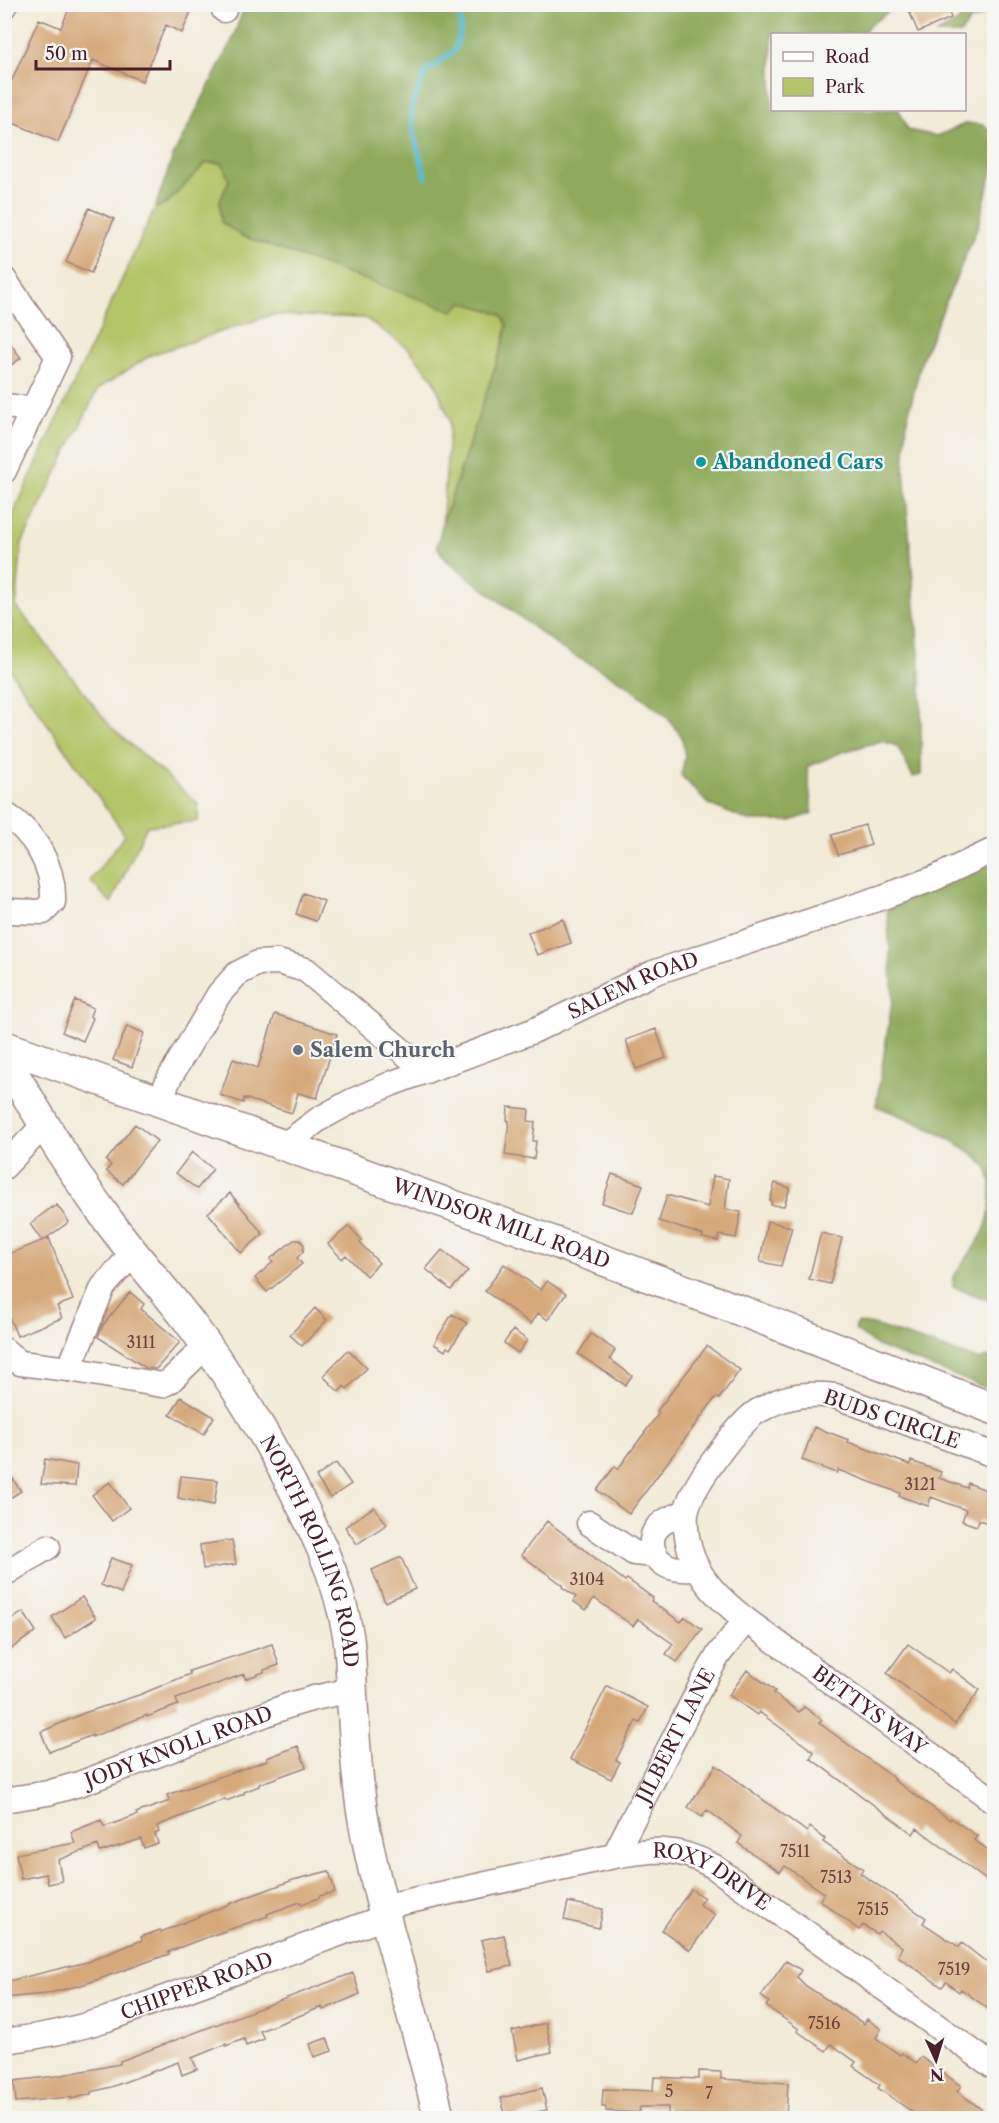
<svg xmlns="http://www.w3.org/2000/svg" width="999" height="2123" font-family="'Libre Caslon Text',serif">
  <style>
    .green { fill: #b4c568; stroke: #7f724a; stroke-width: 1.5 }
    .forest { fill: #8faa5c; stroke: #6c6444; stroke-width: 1.5 }
    .lines { fill: none; stroke-linecap: round; stroke-linejoin: round }
    .stream { stroke: #55bcd2; stroke-width: 5 }
    .building { fill: #d6a97a }
    .minor-casing { stroke: #9e8582; stroke-width: 27 }
    .major-casing { stroke: #9e8582; stroke-width: 33 }
    .minor { stroke: #fff; stroke-width: 24 }
    .major { stroke: #fff; stroke-width: 30 }
    .culture-dot { fill: #0f9aa8; stroke: #f6f6f2; stroke-width: 2 }
    .worship-dot { fill: #6b7280; stroke: #f6f6f2; stroke-width: 2 }
    .labels { text-anchor: middle; dominant-baseline: central; stroke-width: 4.5; stroke-linejoin: round; paint-order: stroke }
    .number-label { font-size: 16px; fill: #6d423f }
    .culture-label { font-size: 20px; font-weight: bold; fill: #0d838f; stroke: #f6f6f2; text-anchor: start }
    .street-label { font-size: 20px; fill: #4a1f2b; stroke: #f6f6f2 }
    .worship-label { font-size: 20px; font-weight: bold; fill: #5b616d; stroke: #f6f6f2; text-anchor: start }
  </style>
  <rect width="100%" height="100%" fill="#f6f6f2"/>
  <filter id="ink" filterUnits="userSpaceOnUse"><feTurbulence type="fractalNoise" baseFrequency=".0167" numOctaves="2"/><feDisplacementMap in="SourceGraphic" scale="12" xChannelSelector="R" yChannelSelector="G"/><feConvolveMatrix kernelMatrix="1 2 1 2 8 2 1 2 1" color-interpolation-filters="sRGB"/></filter>
  <filter id="wash" filterUnits="userSpaceOnUse"><feTurbulence type="fractalNoise" baseFrequency=".008" numOctaves="4" result="noise"/><feDisplacementMap in="SourceGraphic" scale="24" xChannelSelector="R" yChannelSelector="G"/><feGaussianBlur stdDeviation="1.35" result="paint"/><feColorMatrix in="noise" values="0 0 0 0 0 0 0 0 0 0 0 0 0 0 0 0 0 1.4 0 .05"/><feComposite in="paint" operator="in"/></filter>
  <g filter="url(#wash)">
    <rect width="100%" height="100%" fill="#f2ebd8"/>
    <path class="green" d="M 206,163 L 222,163 L 229,180 L 220,201 L 463,302 L 501,314 L 507,325 L 504,340 L 442,525 L 450,421 L 434,380 L 409,349 L 365,318 L 271,315 L 151,355 L 98,389 L 22,543 L 16,606 L 111,727 L 198,804 L 198,821 L 147,826 L 111,903 L 90,881 L 125,835 L 7,666 L 12,622 L 5,609 L 5,532 L 155,208 L 166,204 Z"/>
    <path class="forest" d="M 245,5 L 898,5 L 870,25 L 861,34 L 772,34 L 772,110 L 899,110 L 908,130 L 937,136 L 967,123 L 983,125 L 994,134 L 994,164 L 978,226 L 922,359 L 907,420 L 904,470 L 921,680 L 921,775 L 913,777 L 897,746 L 882,741 L 842,752 L 807,767 L 812,813 L 791,821 L 749,821 L 708,804 L 681,775 L 685,758 L 682,737 L 668,718 L 626,684 L 559,647 L 445,559 L 437,546 L 442,525 L 504,340 L 507,325 L 501,314 L 463,302 L 453,311 L 242,236 L 221,222 L 220,201 L 229,180 L 222,163 L 206,163 L 166,204 L 155,208 L 173,156 L 231,43 Z
      M 964,5 L 994,5 L 994,9 L 970,21 L 960,34 L 935,34 L 958,22 L 965,11 Z
      M 994,859 L 994,1302 L 953,1287 L 953,1278 C 961,1264 980,1242 985,1228 C 991,1214 994,1183 987,1169 C 974,1145 903,1116 876,1106 L 893,996 L 887,910 Z
      M 857,1323 L 874,1325 L 979,1360 L 994,1355 L 994,1391 L 877,1346 L 855,1330 Z"/>
    <g class="lines">
      <path class="stream" d="M 426,178 L 414,135 L 411,107 L 426,72 L 455,50 L 461,29 L 459,4"/>
    </g>
    <g id="blocks">
      <path class="building" d="M 71,4 L 194,4 L 182,33 L 166,25 L 142,81 L 93,60 L 58,142 L 4,119 L 4,98 L 39,19 L 61,28 Z
        M 927,4 L 946,4 L 951,18 L 918,32 L 909,11 Z
        M 89,208 L 114,219 L 91,273 L 66,262 Z
        M 4,335 L 21,358 L 4,370 Z
        M 865,825 L 871,845 L 838,855 L 832,835 Z
        M 303,893 L 324,901 L 316,921 L 296,914 Z
        M 563,919 L 571,943 L 537,955 L 528,933 Z
        M 75,1000 L 93,1008 L 90,1016 L 93,1018 L 83,1041 L 62,1032 Z
        M 275,1014 L 337,1034 L 317,1098 L 298,1093 L 292,1113 L 244,1098 L 243,1103 L 220,1095 L 233,1059 L 258,1068 Z
        M 127,1026 L 144,1033 L 132,1067 L 113,1060 Z
        M 656,1029 L 666,1058 L 636,1069 L 626,1040 Z
        M 508,1107 L 529,1109 L 528,1121 L 535,1122 L 533,1141 L 536,1141 L 534,1159 L 505,1155 L 509,1121 L 507,1120 Z
        M 135,1124 L 157,1141 L 123,1184 L 106,1171 L 111,1165 L 106,1161 Z
        M 192,1152 L 213,1169 L 197,1189 L 176,1173 Z
        M 612,1174 L 643,1185 L 633,1213 L 602,1203 Z
        M 713,1176 L 729,1179 L 725,1209 L 741,1212 L 736,1238 L 719,1235 L 718,1241 L 702,1238 L 703,1235 L 659,1221 L 667,1195 L 708,1207 Z
        M 775,1183 L 790,1188 L 784,1206 L 771,1205 L 771,1200 L 770,1200 Z
        M 230,1193 L 263,1234 L 241,1253 L 208,1213 Z
        M 57,1205 L 69,1222 L 42,1241 L 30,1224 L 52,1207 L 53,1208 Z
        M 767,1221 L 792,1227 L 781,1266 L 760,1262 Z
        M 349,1226 L 362,1240 L 360,1243 L 379,1263 L 366,1276 L 346,1255 L 342,1259 L 328,1244 Z
        M 821,1233 L 842,1238 L 830,1284 L 809,1279 Z
        M 49,1238 L 73,1300 L 57,1306 L 62,1318 L 17,1336 L 4,1304 L 4,1256 Z
        M 294,1240 L 300,1240 L 304,1245 L 303,1252 L 297,1258 L 302,1264 L 267,1292 L 255,1278 L 273,1262 L 270,1259 Z
        M 442,1250 L 468,1271 L 451,1290 L 426,1269 Z
        M 504,1264 L 541,1290 L 547,1281 L 566,1294 L 548,1320 L 538,1313 L 531,1324 L 485,1291 Z
        M 130,1292 L 144,1304 L 141,1309 L 180,1342 L 156,1369 L 146,1368 L 98,1337 L 103,1325 Z
        M 315,1308 L 327,1320 L 302,1346 L 290,1335 Z
        M 452,1314 L 467,1323 L 450,1349 L 447,1347 L 445,1351 L 434,1344 Z
        M 513,1330 L 527,1340 L 518,1353 L 504,1343 Z
        M 591,1334 L 615,1350 L 610,1359 L 632,1376 L 625,1385 L 578,1354 Z
        M 707,1346 L 740,1370 L 719,1399 L 716,1397 L 629,1514 L 597,1490 L 615,1466 L 618,1469 L 659,1413 L 657,1411 Z
        M 348,1350 L 367,1368 L 347,1389 L 344,1386 L 339,1392 L 323,1376 Z
        M 181,1397 L 214,1417 L 204,1434 L 170,1415 Z
        M 814,1427 L 849,1440 L 848,1442 L 910,1465 L 911,1461 L 941,1472 L 939,1478 L 967,1488 L 968,1483 L 994,1493 L 994,1525 L 979,1520 L 977,1526 L 962,1521 L 966,1510 L 931,1497 L 928,1506 L 899,1496 L 900,1493 L 838,1470 L 837,1473 L 802,1460 Z
        M 45,1459 L 77,1465 L 75,1486 L 41,1484 Z
        M 336,1463 L 351,1484 L 330,1498 L 316,1477 Z
        M 4,1466 L 21,1491 L 4,1502 Z
        M 181,1476 L 218,1480 L 214,1505 L 178,1498 Z
        M 110,1482 L 129,1508 L 112,1521 L 92,1495 Z
        M 374,1507 L 387,1524 L 357,1544 L 345,1527 Z
        M 547,1521 L 625,1581 L 627,1579 L 653,1598 L 651,1601 L 681,1622 L 685,1617 L 702,1629 L 677,1662 L 666,1654 L 673,1644 L 638,1619 L 633,1626 L 594,1598 L 586,1610 L 573,1601 L 576,1597 L 562,1587 L 563,1585 L 521,1555 Z
        M 232,1540 L 236,1564 L 203,1569 L 200,1545 Z
        M 401,1557 L 415,1589 L 385,1602 L 372,1570 Z
        M 111,1558 L 132,1565 L 121,1593 L 101,1585 Z
        M 82,1597 L 96,1618 L 65,1638 L 52,1617 Z
        M 23,1612 L 36,1631 L 4,1654 L 4,1625 Z
        M 272,1644 L 279,1665 L 264,1670 L 264,1672 L 245,1679 L 244,1674 L 176,1699 L 178,1705 L 147,1717 L 147,1715 L 92,1737 L 92,1735 L 49,1752 L 41,1732 L 84,1713 L 139,1695 L 190,1674 L 189,1671 Z
        M 908,1644 L 949,1673 L 952,1669 L 980,1690 L 955,1724 L 887,1673 Z
        M 747,1670 L 775,1691 L 773,1693 L 799,1712 L 804,1707 L 822,1720 L 819,1723 L 895,1779 L 894,1780 L 950,1820 L 951,1818 L 977,1836 L 974,1840 L 994,1854 L 994,1886 L 917,1828 L 913,1834 L 810,1758 L 814,1752 L 759,1712 L 757,1715 L 729,1695 Z
        M 607,1686 L 648,1707 L 640,1723 L 636,1721 L 616,1760 L 620,1762 L 611,1779 L 570,1759 Z
        M 298,1746 L 306,1767 L 259,1784 L 259,1786 L 244,1792 L 244,1794 L 226,1801 L 225,1799 L 157,1826 L 159,1832 L 155,1834 L 158,1843 L 144,1848 L 141,1839 L 100,1852 L 98,1845 L 58,1860 L 62,1881 L 48,1884 L 46,1874 L 21,1879 L 16,1854 L 75,1843 L 71,1832 L 101,1820 L 104,1827 L 137,1815 L 136,1813 L 170,1801 L 167,1795 L 268,1760 L 267,1758 Z
        M 716,1765 L 807,1832 L 810,1827 L 825,1839 L 823,1842 L 863,1869 L 860,1873 L 926,1918 L 923,1923 L 959,1947 L 962,1943 L 994,1968 L 994,2013 L 961,1989 L 959,1992 L 946,1982 L 942,1987 L 898,1956 L 902,1947 L 879,1931 L 877,1934 L 863,1925 L 859,1930 L 820,1900 L 824,1893 L 785,1866 L 780,1872 L 746,1849 L 738,1843 L 742,1836 L 707,1810 L 702,1817 L 688,1807 Z
        M 329,1871 L 335,1892 L 319,1896 L 319,1898 L 301,1904 L 300,1902 L 267,1914 L 268,1916 L 199,1940 L 168,1952 L 169,1954 L 85,1984 L 46,1994 L 4,1998 L 4,1982 L 87,1962 L 142,1940 L 141,1937 L 160,1930 L 161,1932 L 232,1903 L 293,1880 Z
        M 691,1889 L 704,1898 L 699,1904 L 715,1915 L 690,1950 L 662,1930 Z
        M 568,1902 L 603,1909 L 599,1928 L 564,1920 Z
        M 504,1935 L 512,1966 L 489,1971 L 481,1940 Z
        M 786,1961 L 801,1970 L 797,1977 L 806,1986 L 864,2024 L 867,2019 L 881,2029 L 876,2038 L 900,2055 L 902,2053 L 916,2063 L 921,2057 L 935,2067 L 961,2086 L 957,2091 L 993,2118 L 921,2118 L 878,2088 L 880,2085 L 853,2066 L 856,2062 L 831,2044 L 826,2051 L 797,2031 L 799,2029 L 766,2006 L 769,2002 L 761,1996 Z
        M 353,1973 L 360,1994 L 323,2010 L 322,2007 L 260,2031 L 264,2039 L 246,2046 L 244,2039 L 226,2046 L 226,2044 L 192,2058 L 197,2069 L 182,2075 L 178,2062 L 111,2087 L 91,2092 L 91,2094 L 71,2099 L 71,2097 L 16,2102 L 14,2081 L 57,2076 L 120,2064 L 120,2061 Z
        M 546,2023 L 552,2052 L 518,2060 L 512,2031 Z
        M 327,2038 L 332,2051 L 314,2057 L 310,2044 Z
        M 699,2071 L 721,2072 L 721,2079 L 788,2083 L 786,2118 L 668,2114 L 668,2107 L 640,2107 L 639,2113 L 606,2111 L 606,2107 L 602,2107 L 603,2089 L 653,2091 L 654,2077 L 699,2079 Z
        M 542,2088 L 547,2110 L 506,2118 L 501,2098 Z"/>
    </g>
  </g>
  <g filter="url(#ink)">
    <use href="#blocks" fill-opacity="0" stroke="#9e8582" stroke-width="1.5"/>
    <g class="lines">
      <g class="minor-casing">
        <g id="minor">
          <path d="M 4,6 L 5,4"/>
          <path d="M 224,10 L 226,4"/>
          <path d="M 4,279 L 58,357 L 4,471"/>
          <path d="M 4,406 L 33,409"/>
          <path d="M 4,814 C 34,831 55,868 53,902 L 43,912 L 4,911"/>
          <path d="M 159,1101 L 170,1077 L 219,994 L 237,974 L 258,963 L 278,962 L 306,970 L 426,1071"/>
          <path id="s1" d="M 283,1146 L 319,1119 L 352,1101 L 393,1083 L 533,1031 L 653,973 L 883,897 L 935,878 L 994,850"/>
          <path d="M 4,1167 L 44,1125"/>
          <path d="M 4,1350 L 20,1363 L 69,1369 L 103,1287 L 134,1252"/>
          <path d="M 69,1369 L 162,1385 L 170,1381 L 206,1346"/>
          <path id="s2" d="M 994,1455 L 835,1396 C 812,1393 789,1394 768,1406 C 761,1409 754,1413 749,1418 C 731,1435 689,1490 686,1513 C 685,1525 687,1539 690,1550 C 699,1581 722,1601 746,1620 L 994,1801"/>
          <path d="M 686,1512 C 676,1516 665,1519 657,1528 C 645,1543 656,1565 674,1568 C 681,1570 690,1569 697,1569"/>
          <path d="M 589,1523 L 634,1553 L 654,1555"/>
          <path d="M 4,1574 L 48,1547"/>
          <path id="s3" d="M 4,1800 L 48,1793 L 79,1784 L 290,1705 L 314,1698 L 352,1690"/>
          <path id="s4" d="M 614,1856 L 705,1678 L 719,1654 L 746,1620"/>
          <path id="s5" d="M 382,1907 L 614,1856 C 654,1849 676,1846 713,1866 L 994,2067"/>
          <path id="s6" d="M 4,2041 C 40,2037 73,2030 107,2019 L 385,1917"/>
        </g>
      </g>
      <g class="major-casing">
        <g id="major">
          <path id="s7" d="M 4,1046 L 505,1224 L 739,1310 L 994,1409"/>
          <path id="s8" d="M 4,1058 C 36,1110 66,1163 102,1212 C 130,1252 164,1288 193,1327 C 243,1393 290,1475 323,1551 C 334,1577 343,1606 348,1635 C 351,1654 351,1674 352,1694 C 354,1733 356,1772 362,1811 C 379,1915 416,2015 439,2118"/>
        </g>
      </g>
      <use href="#minor" class="minor"/>
      <use href="#major" class="major"/>
    </g>
  </g>
  <circle class="culture-dot" cx="701" cy="462" r="6"/>
  <circle class="worship-dot" cx="298" cy="1050" r="6"/>
  <g class="labels">
    <g class="number-label">
      <text x="141" y="1342">3111</text>
      <text x="920" y="1484">3121</text>
      <text x="587" y="1579">3104</text>
      <text x="795" y="1851">7511</text>
      <text x="836" y="1877">7513</text>
      <text x="873" y="1909">7515</text>
      <text x="954" y="1969">7519</text>
      <text x="824" y="2023">7516</text>
      <text x="669" y="2091">5</text>
      <text x="709" y="2093">7</text>
    </g>
    <g class="culture-label">
      <text x="713" y="462">Abandoned Cars</text>
    </g>
    <g class="street-label">
      <text stroke="none"><textPath href="#s1" startOffset="387">SALEM ROAD</textPath></text>
      <text stroke="none"><textPath href="#s7" startOffset="528">WINDSOR MILL ROAD</textPath></text>
      <text transform="translate(892 1419) rotate(19)">BUDS CIRCLE</text>
      <text stroke="none"><textPath href="#s8" startOffset="585">NORTH ROLLING ROAD</textPath></text>
      <text stroke="none"><textPath href="#s2" startOffset="658">BETTYS WAY</textPath></text>
      <text stroke="none"><textPath href="#s4" startOffset="135">JILBERT LANE</textPath></text>
      <text stroke="none"><textPath href="#s3" startOffset="183">JODY KNOLL ROAD</textPath></text>
      <text stroke="none"><textPath href="#s5" startOffset="342">ROXY DRIVE</textPath></text>
      <text stroke="none"><textPath href="#s6" startOffset="201">CHIPPER ROAD</textPath></text>
    </g>
    <g class="worship-label">
      <text x="310" y="1050">Salem Church</text>
    </g>
  </g>
  <rect width="999" height="2123" fill="none" stroke="#f6f6f2" stroke-width="24"/>
  <rect x="771" y="33" width="195" height="78" fill="#f6f6f2" stroke="#b1a0a2" stroke-width="1.5"/>
  <rect x="783" y="52" width="30" height="9" fill="#ffffff" stroke="#b1a0a2" stroke-width="1.5"/>
  <text x="825" y="63" font-size="18" fill="#4a1f2b">Road</text>
  <rect x="783" y="78" width="30" height="18" fill="#b4c568" stroke="#b1a0a2" stroke-width="1.5"/>
  <text x="825" y="93" font-size="18" fill="#4a1f2b">Park</text>
  <g transform="translate(936 2060) rotate(176)" stroke="#f6f6f2" stroke-width="4.5" paint-order="stroke">
  <path d="M0-4.5L10 22L0 15L-10 22Z" fill="#4a1f2b"/>
  <text y="-9" font-size="16" font-weight="bold" text-anchor="middle" fill="#4a1f2b">N</text>
  </g>
  <path d="M36 60v9h134v-9" fill="none" stroke="#4a1f2b" stroke-width="3"/>
  <text x="45" y="60" font-size="18" fill="#4a1f2b" stroke="#f6f6f2" stroke-width="4.5" paint-order="stroke">50 m</text>
</svg>
